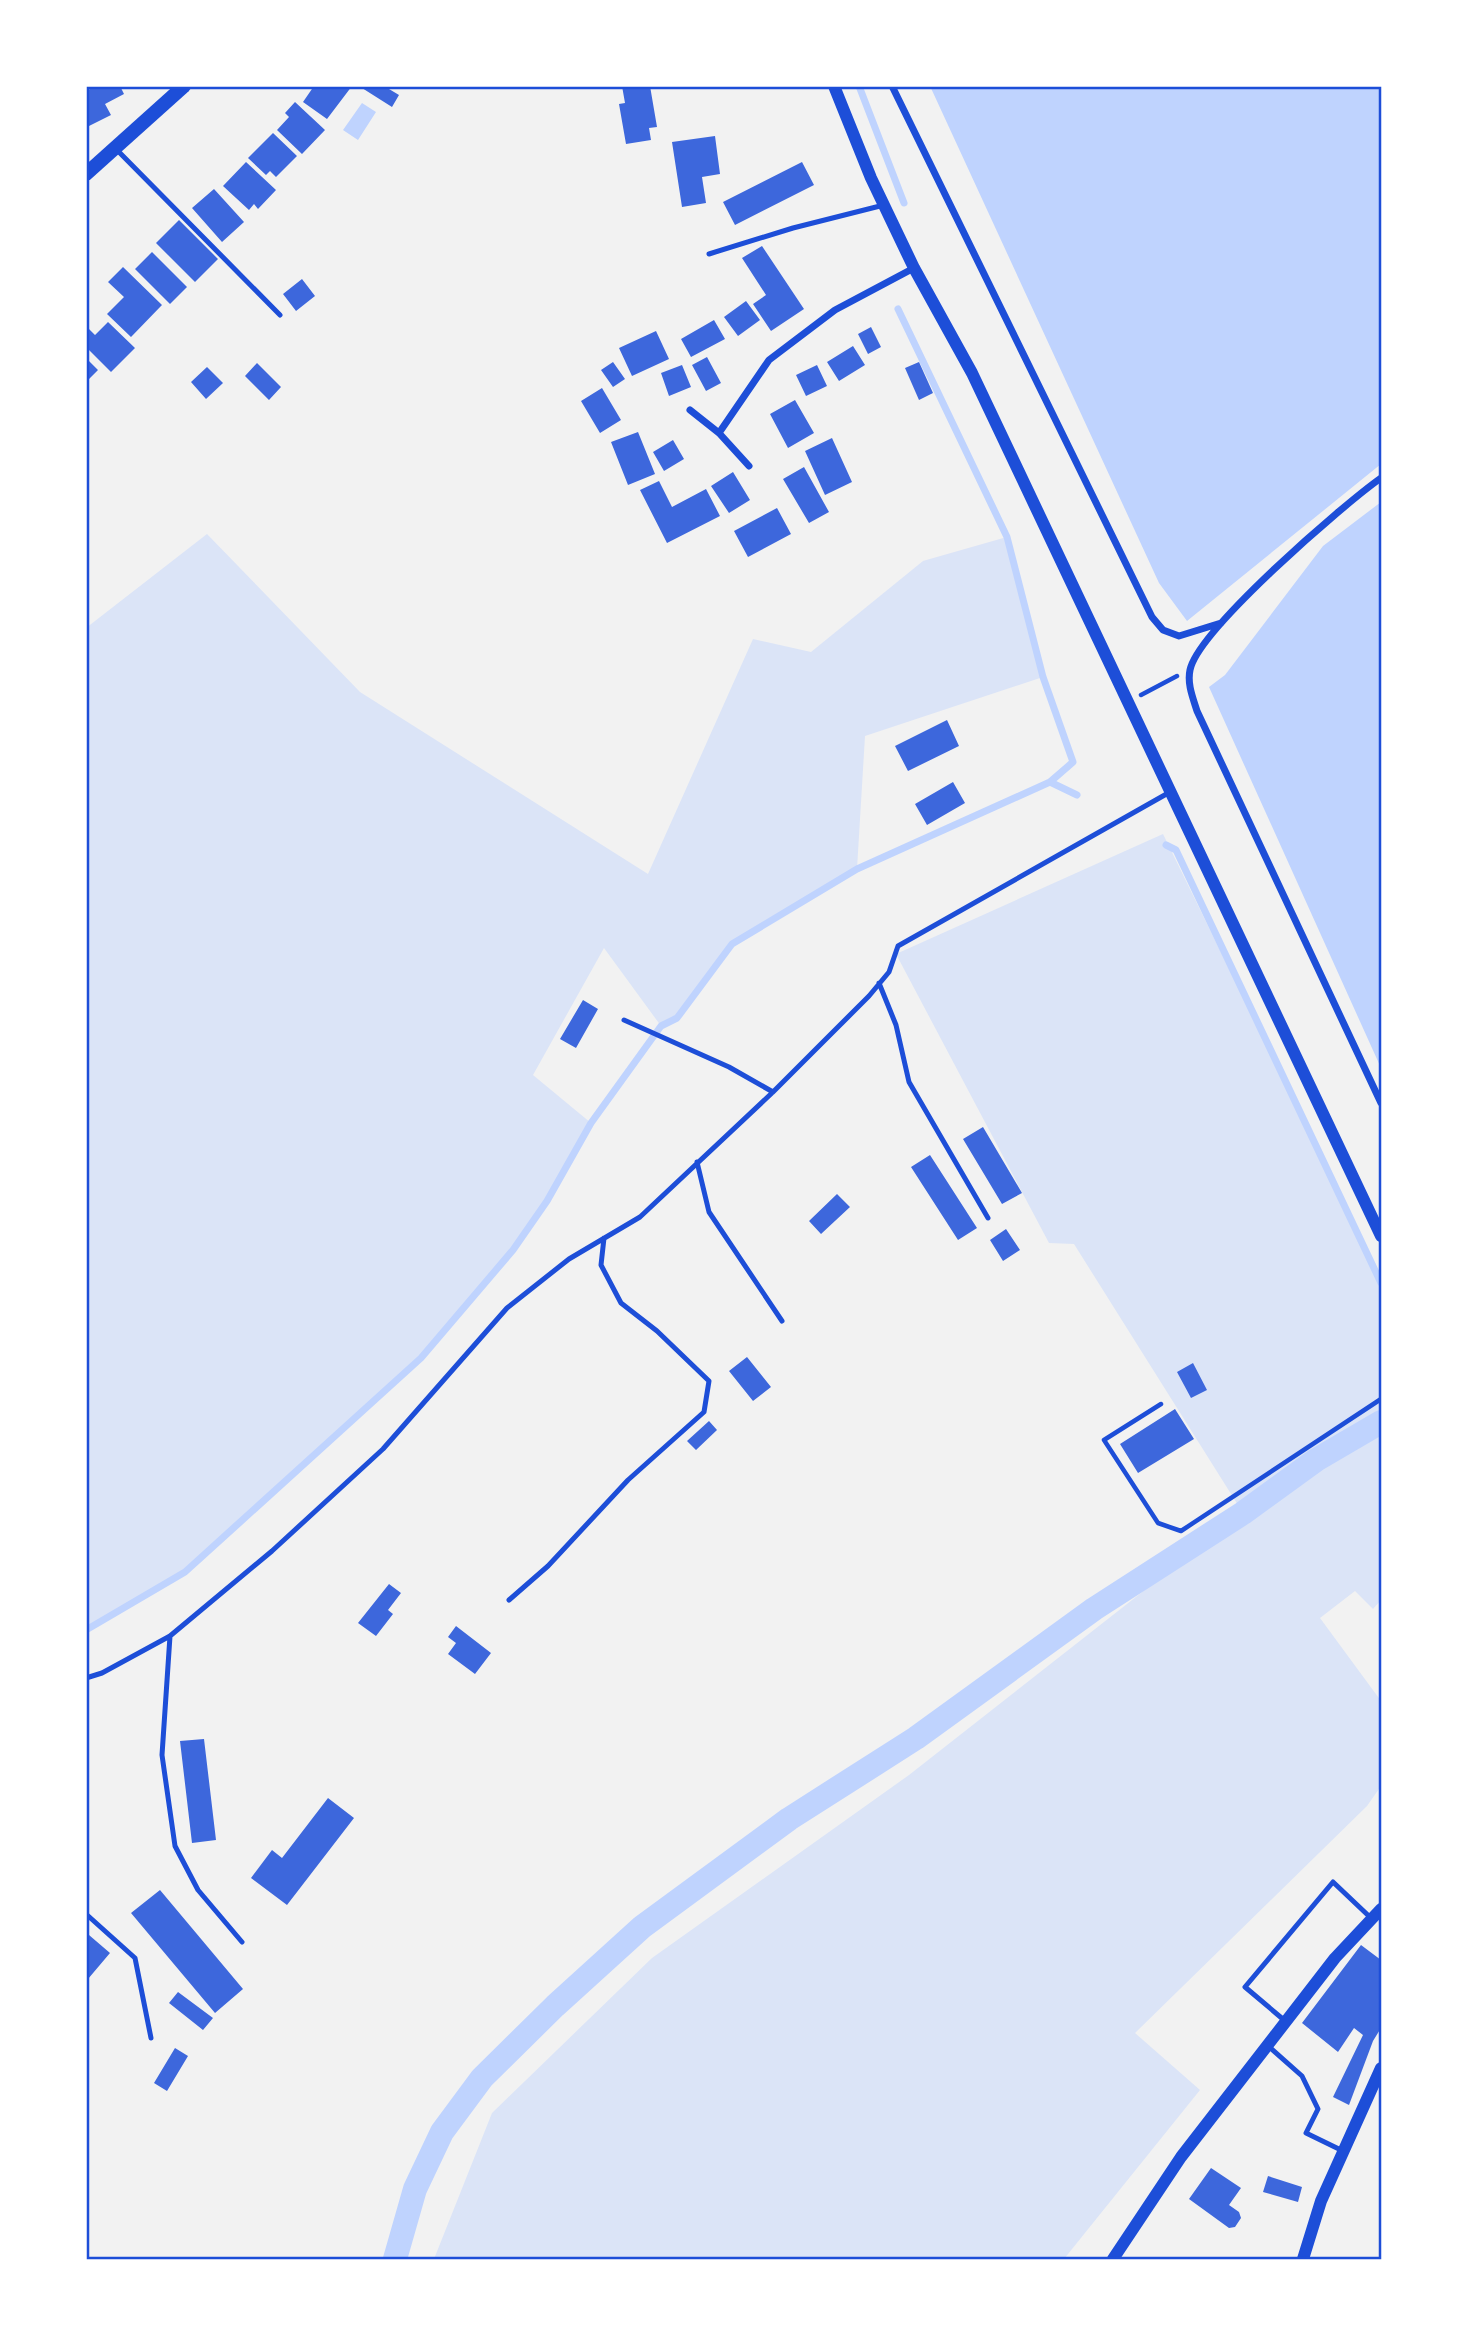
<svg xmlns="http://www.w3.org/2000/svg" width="1467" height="2345" font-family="'IBM Plex Sans',sans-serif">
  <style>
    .green { fill: #dbe4f7 }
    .water { fill: #bfd3fe }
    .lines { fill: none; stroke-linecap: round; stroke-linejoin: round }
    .stream { stroke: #bfd3fe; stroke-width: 7 }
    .canal { stroke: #bfd3fe; stroke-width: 24 }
    .building { fill: #3d67dc }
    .path { stroke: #1d4ed8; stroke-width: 4.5 }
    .service { stroke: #1d4ed8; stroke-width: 5 }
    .minor { stroke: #1d4ed8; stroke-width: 7 }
    .tertiary { stroke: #1d4ed8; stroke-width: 12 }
    .secondary { stroke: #1d4ed8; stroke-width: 14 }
    .neatline { fill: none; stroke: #1d4ed8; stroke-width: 2.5 }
  </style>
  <rect width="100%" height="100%" fill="#f2f2f2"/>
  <path class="green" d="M 207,534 L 360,692 L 648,874 L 753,639 L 811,652 L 923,561 L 1007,537 L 1043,677 L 865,736 L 857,869 L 732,944 L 677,1018 L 661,1026 L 604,948 L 533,1075 L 591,1123 L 547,1201 L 513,1250 L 421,1358 L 185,1572 L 86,1630 L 86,628 Z
    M 1163,834 L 1381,1279 L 1381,1600 L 1373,1609 L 1355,1591 L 1320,1618 L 1381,1701 L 1381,1786 L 1367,1806 L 1135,2033 L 1200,2090 L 1064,2259 L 434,2259 L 492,2113 L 652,1958 L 909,1775 L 1243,1513 L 1074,1244 L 1049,1243 L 896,954 Z"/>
  <path class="water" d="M 930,86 L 1381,86 L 1381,464 L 1187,621 L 1159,583 Z
    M 362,103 L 376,112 L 358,140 L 343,130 Z
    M 1381,502 L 1381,1068 L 1209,687 L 1225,675 L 1323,546 Z"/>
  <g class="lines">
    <path class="stream" d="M 859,86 L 904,203
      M 1050,782 L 1077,795
      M 1166,845 L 1176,850 L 1381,1283
      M 86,1630 L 185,1572 L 421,1358 L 513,1250 L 547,1201 L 591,1123 L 661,1026 L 677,1018 L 732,944 L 857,869 L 1050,782 L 1073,762 L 1043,677 L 1007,537 L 898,309"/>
    <path class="canal" d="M 395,2259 L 415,2189 L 442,2132 L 482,2078 L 555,2006 L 642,1927 L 789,1819 L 916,1738 L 1094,1609 L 1243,1513 L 1316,1460 L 1381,1422"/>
  </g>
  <path class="building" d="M 96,86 L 120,86 L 124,94 L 105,104 L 111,115 L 87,127 L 86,91 Z
    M 314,86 L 352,86 L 327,119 L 303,102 Z
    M 363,86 L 384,86 L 399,95 L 392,107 L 362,88 Z
    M 622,86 L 650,86 L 657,127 L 649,128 L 651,140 L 626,144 L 619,104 L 625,103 Z
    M 295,102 L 325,130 L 302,154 L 277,130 L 289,117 L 285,113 Z
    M 273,133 L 297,156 L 276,177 L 270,171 L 266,175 L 248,158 Z
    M 715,136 L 720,174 L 702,177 L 706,203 L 682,207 L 672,142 Z
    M 246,162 L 276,190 L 258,209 L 254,204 L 249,210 L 223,186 Z
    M 802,162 L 814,185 L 735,225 L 723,202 Z
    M 214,189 L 244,222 L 222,242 L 192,208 Z
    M 179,220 L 218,259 L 195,282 L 156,243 Z
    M 762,246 L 804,309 L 771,331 L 753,304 L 766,295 L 742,258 Z
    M 152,252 L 187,287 L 170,304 L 135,269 Z
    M 123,267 L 162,305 L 131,337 L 107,314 L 124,297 L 108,282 Z
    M 302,279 L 315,296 L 296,311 L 283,294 Z
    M 746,301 L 760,320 L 738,336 L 724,317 Z
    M 714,320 L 725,339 L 691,357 L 681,339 Z
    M 108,322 L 135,348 L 111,372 L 86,347 L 86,326 L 95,335 Z
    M 871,327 L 881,347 L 868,354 L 858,334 Z
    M 656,331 L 669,359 L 632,376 L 619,348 Z
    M 853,346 L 865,365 L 839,381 L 827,362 Z
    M 707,357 L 721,383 L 706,391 L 692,365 Z
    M 86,358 L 98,370 L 86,382 Z
    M 613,362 L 625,379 L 613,387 L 601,370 Z
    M 919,362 L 933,393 L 919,400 L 905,368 Z
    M 257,363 L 281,387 L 269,400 L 245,376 Z
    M 682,365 L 691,387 L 669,396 L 661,373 Z
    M 817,365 L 827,386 L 806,396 L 796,375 Z
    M 207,367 L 223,383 L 206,399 L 191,382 Z
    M 602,388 L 621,420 L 600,433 L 581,401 Z
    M 795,400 L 814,433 L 788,448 L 770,414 Z
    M 638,432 L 655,474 L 628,485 L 611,442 Z
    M 832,438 L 852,482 L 825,495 L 805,451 Z
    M 673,440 L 684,459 L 664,471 L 653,452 Z
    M 804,467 L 829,512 L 809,523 L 783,479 Z
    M 733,472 L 750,500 L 729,513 L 711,486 Z
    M 659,481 L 672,507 L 706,489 L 720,516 L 667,543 L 640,490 Z
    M 777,508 L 791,534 L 748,557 L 734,531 Z
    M 947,720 L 959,746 L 908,771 L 895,746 Z
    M 953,782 L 965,803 L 927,825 L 915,804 Z
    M 583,1000 L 598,1009 L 576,1048 L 560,1039 Z
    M 983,1127 L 1022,1193 L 1002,1204 L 963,1139 Z
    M 930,1155 L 977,1228 L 958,1240 L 911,1167 Z
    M 837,1194 L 850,1207 L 821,1234 L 809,1221 Z
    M 1006,1229 L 1020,1250 L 1003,1261 L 990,1240 Z
    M 747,1357 L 771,1387 L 753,1401 L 729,1371 Z
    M 1193,1363 L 1207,1390 L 1191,1398 L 1177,1372 Z
    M 1175,1409 L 1194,1439 L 1138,1473 L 1120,1444 Z
    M 709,1421 L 717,1430 L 696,1450 L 687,1441 Z
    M 389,1584 L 401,1593 L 388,1610 L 393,1614 L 376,1636 L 358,1623 Z
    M 456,1626 L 491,1653 L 475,1674 L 448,1654 L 456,1643 L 448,1637 Z
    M 204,1739 L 216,1840 L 192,1843 L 180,1741 Z
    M 328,1798 L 354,1818 L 287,1905 L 251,1878 L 272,1850 L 282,1858 Z
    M 160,1890 L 243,1989 L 215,2013 L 131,1913 Z
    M 89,1935 L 110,1953 L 88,1979 L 86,1977 L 86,1939 Z
    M 1361,1945 L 1381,1960 L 1381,2028 L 1373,2041 L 1349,2105 L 1333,2097 L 1363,2035 L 1354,2028 L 1338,2052 L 1302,2023 Z
    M 178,1992 L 213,2018 L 203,2030 L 169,2003 Z
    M 175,2048 L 188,2056 L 167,2091 L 154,2083 Z
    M 1211,2168 L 1241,2188 L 1229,2205 L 1239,2212 L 1241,2218 L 1235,2227 L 1229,2228 L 1189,2199 Z
    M 1268,2176 L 1302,2187 L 1298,2202 L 1263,2192 Z"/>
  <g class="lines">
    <path class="path" d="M 1141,695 L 1177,676
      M 1161,1404 L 1104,1440 L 1158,1523 L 1181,1531 L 1381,1399"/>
    <path class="service" d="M 117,150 L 280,315
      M 709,254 L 793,228 L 884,205
      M 879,983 L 896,1025 L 909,1082 L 988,1218
      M 624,1020 L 729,1067 L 773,1092
      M 697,1162 L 709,1212 L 782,1321
      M 509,1600 L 548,1566 L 628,1480 L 704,1412 L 709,1381 L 657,1331 L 621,1303 L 601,1265 L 604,1238
      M 86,1678 L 102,1673 L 170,1636
      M 86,1914 L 135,1958 L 151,2038
      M 242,1942 L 198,1890 L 175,1846 L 162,1755 L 170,1636 L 272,1551 L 383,1449 L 507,1308 L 569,1259 L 640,1217 L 773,1092 L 869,996 L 889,972 L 898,946 L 1170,792
      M 1284,2020 L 1245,1987 L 1333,1882 L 1372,1919
      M 1267,2045 L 1302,2076 L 1318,2109 L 1306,2133 L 1343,2151"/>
    <path class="minor" d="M 892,86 L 1152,617 L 1163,630 L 1179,636 L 1221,623
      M 690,410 L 719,433 L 749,466
      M 719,433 L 769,360 L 835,310 L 914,268
      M 1381,478 C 1344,504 1198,630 1190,670 C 1187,684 1193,698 1197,711 L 1381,1103"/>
    <path class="tertiary" d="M 834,86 L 871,178 L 914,268 L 972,373 L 1381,1236
      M 1113,2259 L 1181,2157 L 1335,1958 L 1381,1909
      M 1303,2259 L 1321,2201 L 1381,2068"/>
    <path class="secondary" d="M 86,174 L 184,86"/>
  </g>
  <rect width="1467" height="2345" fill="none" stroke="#ffffff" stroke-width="175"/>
  <rect x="88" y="88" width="1292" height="2170" class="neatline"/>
</svg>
